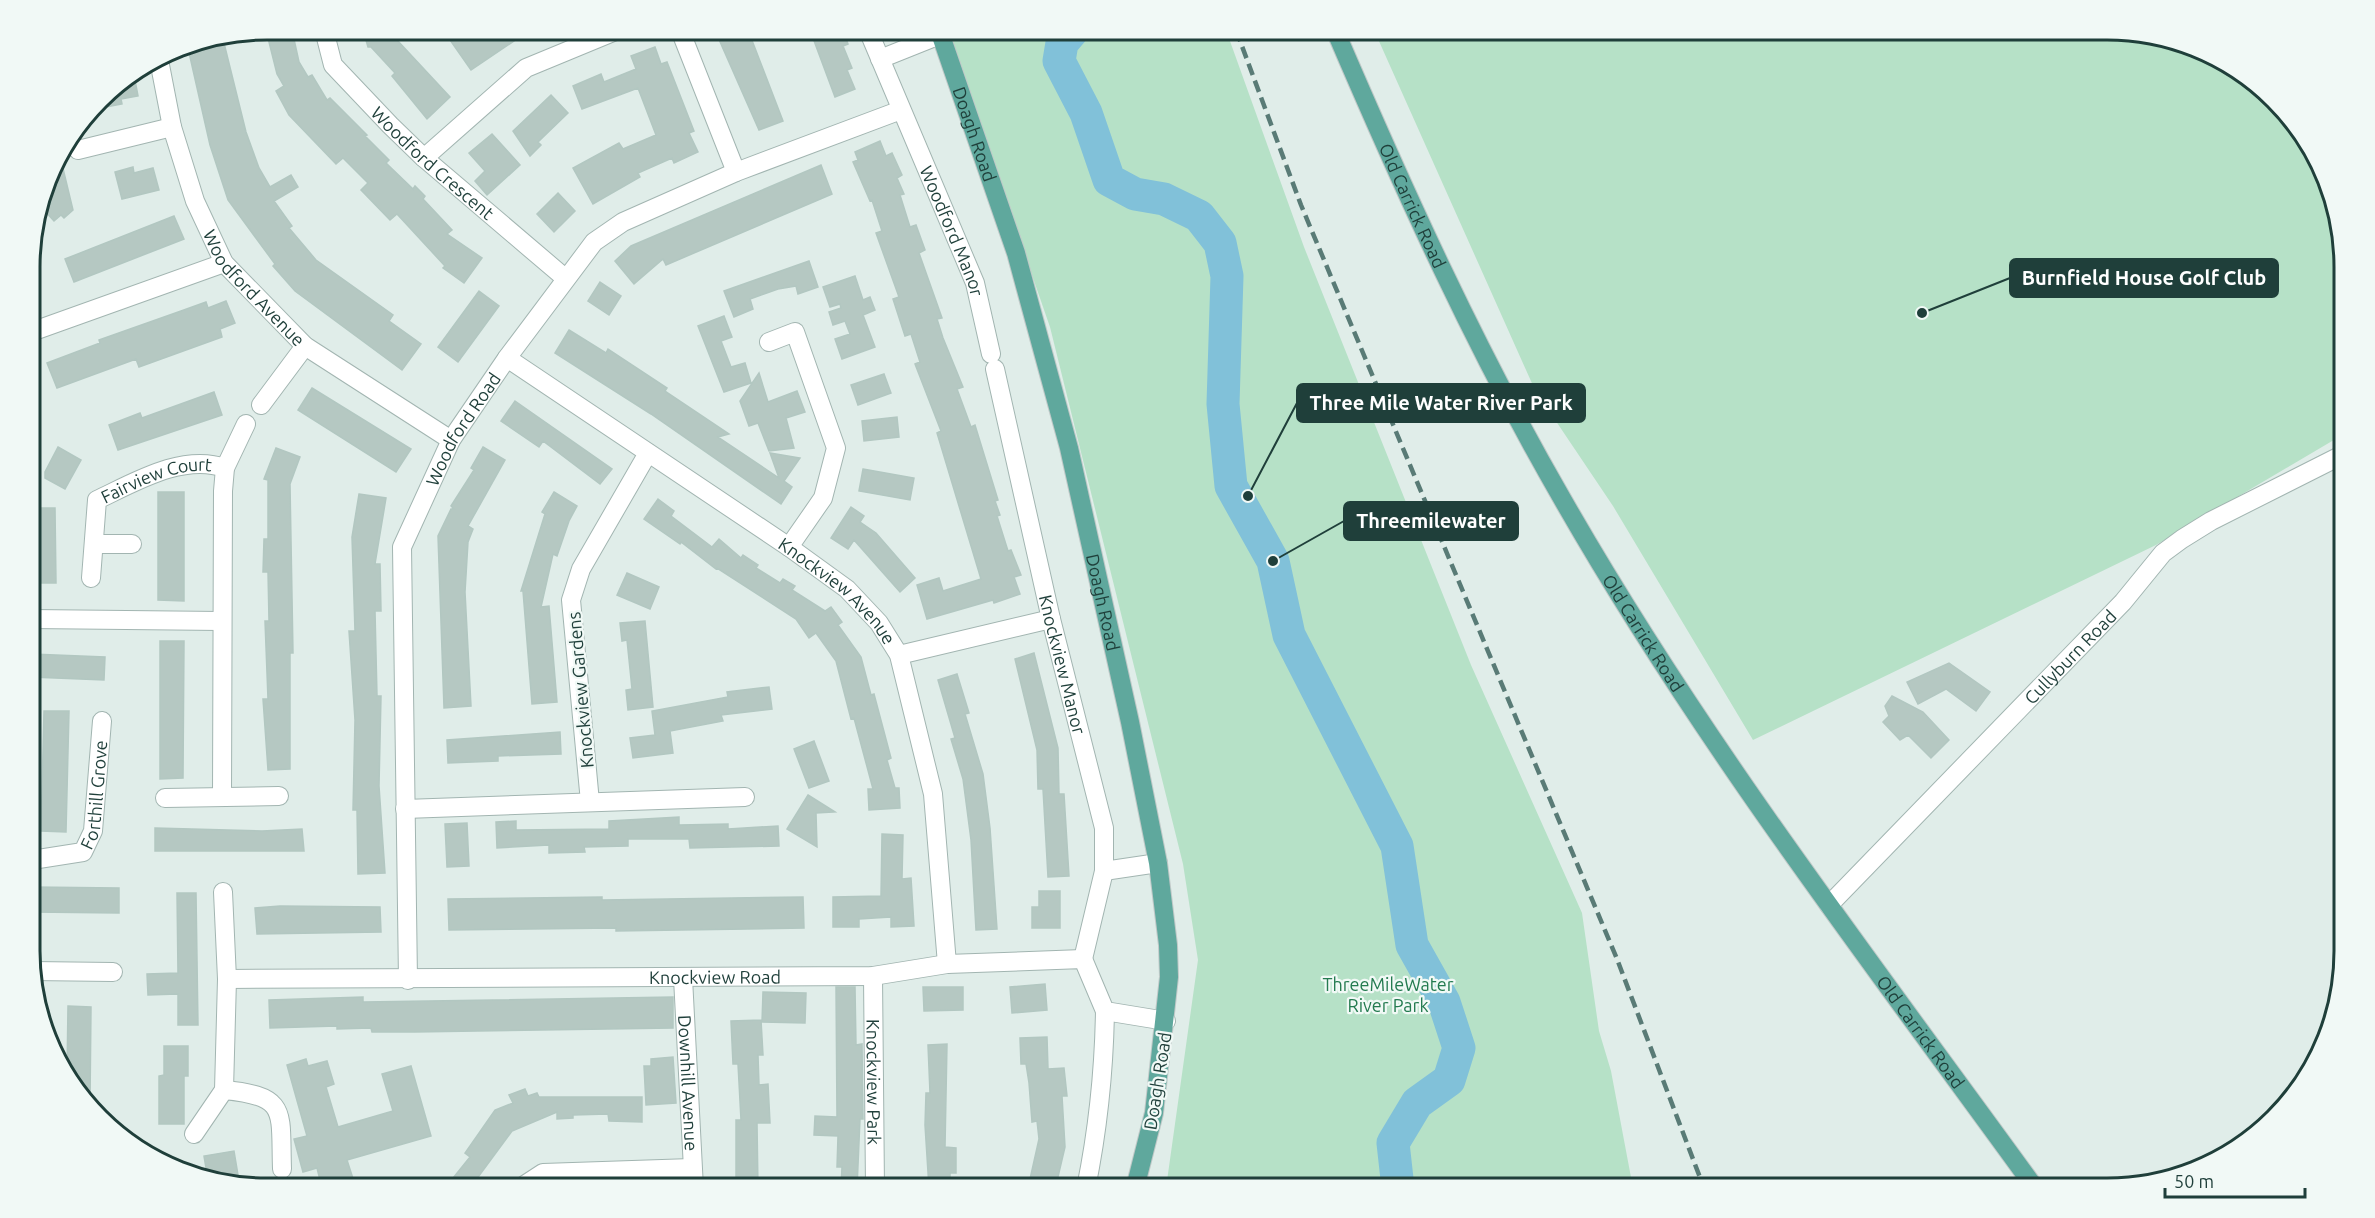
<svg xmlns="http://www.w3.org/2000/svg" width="2375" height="1218" font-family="Ubuntu,sans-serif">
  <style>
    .green { fill: #b6e1c7 }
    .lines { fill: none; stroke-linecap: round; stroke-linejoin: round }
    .river { stroke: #81c1d9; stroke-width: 33 }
    .building { fill: #b5c8c2; stroke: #b2c7c1; stroke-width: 1.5 }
    .minor-casing { stroke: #a2b5b1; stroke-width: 20 }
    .major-casing { stroke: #c0c9c8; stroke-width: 20 }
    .minor { stroke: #fff; stroke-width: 18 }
    .major { stroke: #5fa89d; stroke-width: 18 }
    .rail { stroke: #597b76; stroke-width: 4.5; stroke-dasharray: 12 6; stroke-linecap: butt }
    .labels { text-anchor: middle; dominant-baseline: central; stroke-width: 4.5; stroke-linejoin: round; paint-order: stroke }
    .street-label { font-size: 18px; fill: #1f3f3a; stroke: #f1f9f6 }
    .park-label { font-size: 18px; fill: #247b50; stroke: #f1f9f6 }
    .rim { fill: none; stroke: #1f3f3a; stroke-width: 3 }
    .leader { fill: none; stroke: #1f3f3a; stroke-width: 2 }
    .callout-dot { fill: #1f3f3a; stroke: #f1f9f6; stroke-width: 2 }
    .callout { fill: #1f3f3a; stroke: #1f3f3a; stroke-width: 2 }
    .callout-label { font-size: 20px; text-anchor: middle; font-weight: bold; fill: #fff }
  </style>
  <rect width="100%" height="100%" fill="#e0ede9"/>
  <path class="green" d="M 947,30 L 1226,30 L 1304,247 L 1471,665 L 1582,913 L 1599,1031 L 1611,1071 L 1633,1188 L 1166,1188 L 1198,960 L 1183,864 L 1050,327 Z
    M 1374,30 L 2107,30 L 2213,55 L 2264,89 L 2305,135 L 2343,237 L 2344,434 L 2156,545 L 1753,740 L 1613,506 L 1535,390 Z"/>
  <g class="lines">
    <path class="river" d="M 1073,30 L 1062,43 L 1059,61 L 1086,113 L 1109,180 L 1135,194 L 1164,199 L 1199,216 L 1220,243 L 1227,276 L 1223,404 L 1231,486 L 1273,561 L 1289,635 L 1397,846 L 1412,945 L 1444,1002 L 1459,1048 L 1449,1080 L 1417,1103 L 1393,1143 L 1398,1188"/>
  </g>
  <path class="building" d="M 266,30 L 292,30 L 299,62 L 308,77 L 312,75 L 327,100 L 330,98 L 367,135 L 365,136 L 389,160 L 386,163 L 413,189 L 415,186 L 425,196 L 423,199 L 452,230 L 447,234 L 482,258 L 464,283 L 443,268 L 445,266 L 397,214 L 390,220 L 361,190 L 368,183 L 343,158 L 336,164 L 289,115 L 276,91 L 284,86 L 277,74 Z
    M 363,30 L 394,30 L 397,40 L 450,97 L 427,119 L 392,76 L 395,73 L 371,47 L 368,47 Z
    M 464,30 L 508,30 L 514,41 L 471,70 L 450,40 Z
    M 729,30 L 748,30 L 783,121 L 759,130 L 717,35 Z
    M 810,30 L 843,30 L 848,44 L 843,46 L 852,68 L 847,70 L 855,89 L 835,97 Z
    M 223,39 L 246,132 L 259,168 L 270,187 L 291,175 L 298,187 L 274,201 L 292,226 L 289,228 L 316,260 L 393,315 L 389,321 L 421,344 L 402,370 L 295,291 L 273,266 L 275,264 L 228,200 L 210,145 L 188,48 Z
    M 655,47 L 661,64 L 667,62 L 694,131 L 689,133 L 698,152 L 674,163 L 672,158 L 638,173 L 640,177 L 593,204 L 573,168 L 619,143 L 623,149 L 656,135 L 638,88 L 582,109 L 573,86 L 601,74 L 604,82 L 636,69 L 631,56 Z
    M 134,75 L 138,96 L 121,99 L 122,104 L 96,109 L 111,89 Z
    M 551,95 L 568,113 L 538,142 L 541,145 L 530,156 L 513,131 Z
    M 492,134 L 520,165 L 487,195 L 475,181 L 485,171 L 469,153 Z
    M 880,141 L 886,156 L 892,153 L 902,175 L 897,178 L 904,194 L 900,195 L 910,227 L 916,225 L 925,250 L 919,253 L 942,318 L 937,319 L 943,338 L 963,387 L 957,389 L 971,427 L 975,425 L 998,500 L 995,501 L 1000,515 L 997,516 L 1008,551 L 1011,550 L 1021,575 L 1014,577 L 1020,594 L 994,603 L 993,600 L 927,619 L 917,585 L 939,578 L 943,591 L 981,579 L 937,433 L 941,431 L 915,364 L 920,362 L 911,334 L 905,336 L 893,299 L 899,297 L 876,233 L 882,231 L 872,200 L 870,201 L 853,162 L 858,160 L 855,152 Z
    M 60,156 L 73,210 L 64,218 L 61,215 L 54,221 L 44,210 L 51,203 L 45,197 L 55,162 Z
    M 821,165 L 832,194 L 666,265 L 663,259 L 634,284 L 615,261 L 631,246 Z
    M 133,167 L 134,173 L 153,168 L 159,190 L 122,199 L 115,172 Z
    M 558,193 L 575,211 L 554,232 L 537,214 Z
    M 174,216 L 184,239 L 74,282 L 65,259 Z
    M 809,261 L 818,287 L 798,294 L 796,286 L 778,289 L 750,299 L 753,309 L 734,317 L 724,291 Z
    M 855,276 L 863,300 L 870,297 L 875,310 L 863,315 L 875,347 L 842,359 L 835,339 L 850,334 L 845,321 L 833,325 L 829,312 L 841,308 L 840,304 L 830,307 L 823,287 Z
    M 600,282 L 621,296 L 609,315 L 588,301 Z
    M 479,291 L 499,306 L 458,362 L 438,347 Z
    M 226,301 L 235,323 L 220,329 L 222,337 L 139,367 L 136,359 L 57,388 L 47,363 L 100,343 L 99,340 L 181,311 L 206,302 L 208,308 Z
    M 724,316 L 732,337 L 721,341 L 731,367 L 745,363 L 751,383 L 724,392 L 698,326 Z
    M 569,330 L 606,353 L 608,349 L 667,388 L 665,391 L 729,434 L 718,437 L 779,478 L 770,453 L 800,458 L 784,481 L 792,487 L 781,504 L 651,414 L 555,353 Z
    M 759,373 L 768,402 L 797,391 L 805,412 L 786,418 L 794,448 L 769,451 L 758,423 L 749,426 L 740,401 Z
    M 884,374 L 891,393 L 858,405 L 851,385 Z
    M 312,388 L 411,449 L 396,472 L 298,410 Z
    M 214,392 L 222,415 L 118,450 L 109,425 L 140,413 L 142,418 Z
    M 515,401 L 612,469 L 600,484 L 543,441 L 539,447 L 501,421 Z
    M 897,417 L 899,437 L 864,441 L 862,421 Z
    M 58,447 L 81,460 L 65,489 L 45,478 L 45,472 Z
    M 483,447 L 505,460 L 468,526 L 473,529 L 468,542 L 465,592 L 471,706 L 444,708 L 438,536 L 451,509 L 454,509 L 451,506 L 474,470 L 471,468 Z
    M 276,448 L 300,457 L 290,484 L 293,653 L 290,653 L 290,769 L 268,770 L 263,699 L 268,699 L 265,621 L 269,621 L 268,572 L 263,572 L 264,539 L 268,539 L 268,480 L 264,479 Z
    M 863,469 L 914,478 L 910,500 L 859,491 Z
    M 158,492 L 184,492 L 184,601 L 158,600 Z
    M 554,492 L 577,506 L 569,521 L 557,556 L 553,554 L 541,607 L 549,606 L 557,702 L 532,704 L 523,591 L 521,591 L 545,514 L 542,512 Z
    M 359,494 L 386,498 L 375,564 L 380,564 L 381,611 L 375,611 L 377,696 L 381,696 L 379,786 L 385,873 L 358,874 L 357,810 L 353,810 L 355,720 L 349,631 L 355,631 L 352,537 Z
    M 658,499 L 674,511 L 671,516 L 712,547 L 719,539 L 741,558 L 743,555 L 758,565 L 756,568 L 780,583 L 783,579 L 795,586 L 792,590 L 825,611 L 831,607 L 842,622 L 838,625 L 861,657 L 871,695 L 874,694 L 891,758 L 887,760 L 895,788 L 899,788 L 900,808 L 869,810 L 868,789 L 873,789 L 854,718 L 851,719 L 836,661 L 816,633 L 809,638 L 796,619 L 717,568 L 716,569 L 681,542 L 680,544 L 644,519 Z
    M 851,507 L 864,516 L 860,522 L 876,533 L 915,578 L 900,592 L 854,540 L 848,549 L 831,538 Z
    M 31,508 L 55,508 L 56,583 L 31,583 Z
    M 627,573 L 659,587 L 650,609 L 617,595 Z
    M 645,621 L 653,707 L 628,710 L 626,690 L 632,689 L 627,640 L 622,641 L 620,623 Z
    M 160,641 L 184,641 L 183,778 L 160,779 Z
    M 1034,653 L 1058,748 L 1059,794 L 1064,794 L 1069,876 L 1048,877 L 1043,789 L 1038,789 L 1037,750 L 1015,659 Z
    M 31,654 L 105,657 L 104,680 L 31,677 Z
    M 1949,663 L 1990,692 L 1976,711 L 1946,689 L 1918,704 L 1907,682 Z
    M 957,674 L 969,713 L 965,714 L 983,774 L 990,828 L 997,929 L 976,930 L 971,840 L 963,779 L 951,739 L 955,738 L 938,680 Z
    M 769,687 L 772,709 L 721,715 L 723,721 L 670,731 L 673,753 L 633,758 L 630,738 L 655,735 L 652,711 L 728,697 L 727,692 Z
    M 1892,696 L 1923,712 L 1949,740 L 1931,758 L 1908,735 L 1900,740 L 1883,722 L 1889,716 L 1885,706 Z
    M 44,711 L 69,711 L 66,832 L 41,831 Z
    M 560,732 L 561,754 L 498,756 L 498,761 L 448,763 L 447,740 Z
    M 814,741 L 829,781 L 809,788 L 794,749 Z
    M 808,795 L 835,812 L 816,813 L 817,847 L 787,829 Z
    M 679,817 L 679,825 L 728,824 L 728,829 L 778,826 L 779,846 L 690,848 L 689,839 L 628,839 L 628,846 L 584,847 L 585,852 L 549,853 L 549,845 L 497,848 L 496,822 L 516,821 L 516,830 L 609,829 L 609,821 Z
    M 467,823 L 469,866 L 447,867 L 445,824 Z
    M 155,828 L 262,831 L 302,829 L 304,851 L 155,851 Z
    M 882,834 L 903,835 L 902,879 L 911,878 L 914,926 L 891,927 L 891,917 L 859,919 L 859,927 L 833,927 L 833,897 L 881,896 Z
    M 32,887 L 119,888 L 119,913 L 32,912 Z
    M 1039,891 L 1060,891 L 1060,928 L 1032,928 L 1032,907 L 1039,907 Z
    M 177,893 L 196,893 L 198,1025 L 178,1025 L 178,994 L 148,995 L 147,974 L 178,973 Z
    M 602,897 L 602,900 L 803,897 L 804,928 L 616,931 L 616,928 L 449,930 L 448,899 Z
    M 280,906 L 380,907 L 381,932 L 257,934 L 255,908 Z
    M 1045,984 L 1047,1010 L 1012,1013 L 1010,987 Z
    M 836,987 L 855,987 L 856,1045 L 862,1044 L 863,1119 L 860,1119 L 857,1188 L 841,1188 L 842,1167 L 837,1167 L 838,1136 L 814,1135 L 815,1116 L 837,1117 Z
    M 923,987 L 963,987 L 963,1010 L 924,1011 Z
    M 763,992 L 806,993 L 805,1023 L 762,1022 Z
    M 363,997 L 363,1002 L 673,997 L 673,1028 L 414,1032 L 372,1032 L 371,1028 L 337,1029 L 337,1026 L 270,1028 L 269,1000 Z
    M 68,1006 L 91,1007 L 90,1105 L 70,1083 L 67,1074 Z
    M 761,1020 L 763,1055 L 758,1055 L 759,1085 L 768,1084 L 770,1123 L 757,1123 L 758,1188 L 736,1188 L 736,1120 L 741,1120 L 738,1064 L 733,1064 L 731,1021 Z
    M 1047,1037 L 1048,1069 L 1064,1068 L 1067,1096 L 1062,1096 L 1065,1147 L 1057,1181 L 1048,1179 L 1046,1188 L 1028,1188 L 1039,1139 L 1037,1121 L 1032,1122 L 1029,1083 L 1026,1064 L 1021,1064 L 1020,1038 Z
    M 947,1044 L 945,1147 L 956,1148 L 956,1173 L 950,1173 L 950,1188 L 929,1188 L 925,1125 L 926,1093 L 930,1093 L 928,1045 Z
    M 164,1046 L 188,1046 L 188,1076 L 184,1076 L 184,1124 L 159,1124 L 159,1076 L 164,1075 Z
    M 673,1057 L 676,1103 L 646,1105 L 644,1066 L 651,1066 L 651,1059 Z
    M 306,1059 L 308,1066 L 327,1061 L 334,1084 L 326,1087 L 338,1127 L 393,1111 L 382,1074 L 411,1066 L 431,1136 L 347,1160 L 356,1188 L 322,1188 L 317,1168 L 303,1172 L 294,1139 L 307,1136 L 287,1065 Z
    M 525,1089 L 528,1096 L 537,1093 L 539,1097 L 642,1097 L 642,1122 L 609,1121 L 608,1114 L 573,1115 L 573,1118 L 557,1119 L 557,1112 L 512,1131 L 470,1188 L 445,1188 L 470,1157 L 465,1153 L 495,1110 L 513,1103 L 509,1095 Z
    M 234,1151 L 238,1175 L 223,1178 L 207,1174 L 204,1156 Z"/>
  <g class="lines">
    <g class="minor-casing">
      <g id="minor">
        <path id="s1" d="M 324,30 L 333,65 L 390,125 L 424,158 L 565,278"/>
        <path d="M 680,30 L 736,172"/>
        <path id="s2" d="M 868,30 L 975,283 L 991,354"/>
        <path d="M 880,59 L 940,35"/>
        <path id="s3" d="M 159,60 L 172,127 L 195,201 L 224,263 L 305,346 L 451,440"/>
        <path d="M 78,150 L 172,127"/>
        <path d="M 424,158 L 526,68 L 618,30"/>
        <path d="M 31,332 L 224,263"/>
        <path d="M 769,342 L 795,332 L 836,448 L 823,498 L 789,547"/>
        <path id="s4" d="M 507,358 L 789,547 L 847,589 L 879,623 L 899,655 L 933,794 L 947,964"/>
        <path id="s5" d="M 995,369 L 1051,619 L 1104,828 L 1104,871 L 1083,959"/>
        <path d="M 261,405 L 305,346"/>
        <path d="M 94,544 L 132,544"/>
        <path id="s6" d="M 91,578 L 97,500 C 135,482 183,453 225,468"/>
        <path d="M 31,619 L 221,621"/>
        <path d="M 899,655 L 1051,619"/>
        <path d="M 222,796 L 223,491 L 225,468 L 246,424"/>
        <path d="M 165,798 L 279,796"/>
        <path d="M 590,802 L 571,600 L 581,569 L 648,453"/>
        <path d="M 405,809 L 745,797"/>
        <path id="s7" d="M 32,860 L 83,852 L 93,831 L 102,721"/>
        <path d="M 1104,871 L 1158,863"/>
        <path id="s8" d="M 1829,905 L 2123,602 L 2163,553 L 2182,539 L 2211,521 L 2344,454"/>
        <path d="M 32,971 L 113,972"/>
        <path id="s9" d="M 873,976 L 875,1188"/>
        <path id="s10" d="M 683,978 L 694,1188"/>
        <path id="s11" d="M 227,979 L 873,976 L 947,964 L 1083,959 L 1105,1011 L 1166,1021"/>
        <path id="s12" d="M 408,980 L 402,547 L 451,440 L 507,358 L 594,242 L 623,222 L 736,172 L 901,110"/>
        <path d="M 224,1090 C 289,1096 280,1111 282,1169"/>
        <path d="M 194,1134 L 224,1090 L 227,979 L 223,892"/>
        <path d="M 520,1188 L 543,1173 L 692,1168"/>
        <path d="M 1086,1188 C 1098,1129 1104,1071 1105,1011"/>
      </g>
    </g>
    <g class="major-casing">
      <g id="major">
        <path id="s13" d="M 939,30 L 1016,253 L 1069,448 L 1130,722 L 1158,863 L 1168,945 L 1169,977 L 1154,1113 L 1135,1188"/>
        <path id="s14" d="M 1335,30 C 1404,191 1476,350 1564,502 C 1702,743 1872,963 2035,1188"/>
      </g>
    </g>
    <use href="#minor" class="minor"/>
    <use href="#major" class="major"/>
    <path class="rail" d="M 1236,30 L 1301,205 L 1617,959 L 1704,1188"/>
  </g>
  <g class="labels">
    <g class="street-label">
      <text stroke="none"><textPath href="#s13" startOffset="110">Doagh Road</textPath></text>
      <text stroke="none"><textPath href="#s1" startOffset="176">Woodford Crescent</textPath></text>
      <text stroke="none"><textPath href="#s14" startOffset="192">Old Carrick Road</textPath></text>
      <text stroke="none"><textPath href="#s2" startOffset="218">Woodford Manor</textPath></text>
      <text stroke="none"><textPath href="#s3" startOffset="252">Woodford Avenue</textPath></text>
      <text stroke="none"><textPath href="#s12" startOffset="566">Woodford Road</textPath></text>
      <text stroke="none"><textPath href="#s6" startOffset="142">Fairview Court</textPath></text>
      <text stroke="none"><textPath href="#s4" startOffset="405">Knockview Avenue</textPath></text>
      <text stroke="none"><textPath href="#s13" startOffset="596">Doagh Road</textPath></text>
      <text stroke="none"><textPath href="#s14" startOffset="678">Old Carrick Road</textPath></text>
      <text stroke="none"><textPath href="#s8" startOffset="346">Cullyburn Road</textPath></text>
      <text stroke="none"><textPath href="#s5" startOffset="303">Knockview Manor</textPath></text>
      <text transform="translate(580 690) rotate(-95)">Knockview Gardens</text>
      <text stroke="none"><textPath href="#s7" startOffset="111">Forthill Grove</textPath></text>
      <text stroke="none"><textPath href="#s11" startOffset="488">Knockview Road</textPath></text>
      <text stroke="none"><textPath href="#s14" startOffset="1164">Old Carrick Road</textPath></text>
      <text transform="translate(1157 1081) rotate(-81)">Doagh Road</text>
      <text stroke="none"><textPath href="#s9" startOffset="106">Knockview Park</textPath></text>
      <text stroke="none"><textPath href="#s10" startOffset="105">Downhill Avenue</textPath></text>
    </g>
    <g class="park-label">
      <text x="1388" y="984">ThreeMileWater<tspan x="1388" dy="21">River Park</tspan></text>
    </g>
  </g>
  <path d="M0 0H2375V1218H0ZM267 40H2107A227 227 0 0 1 2334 267V951A227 227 0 0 1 2107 1178H267A227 227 0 0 1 40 951V267A227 227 0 0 1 267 40Z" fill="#f1f9f6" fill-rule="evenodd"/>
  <path class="rim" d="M267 40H2107A227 227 0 0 1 2334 267V951A227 227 0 0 1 2107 1178H267A227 227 0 0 1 40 951V267A227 227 0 0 1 267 40Z"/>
  <path class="leader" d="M1922 313L2010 278M1248 496L1297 403M1273 561L1344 521"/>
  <g class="callout-dot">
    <circle cx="1922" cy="313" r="6"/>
    <circle cx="1248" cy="496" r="6"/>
    <circle cx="1273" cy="561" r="6"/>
  </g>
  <g class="callout">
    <rect x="2010" y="259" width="268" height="38" rx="6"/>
    <rect x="1297" y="384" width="288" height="38" rx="6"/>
    <rect x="1344" y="502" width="174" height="38" rx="6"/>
  </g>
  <g class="callout-label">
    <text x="2144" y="285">Burnfield House Golf Club</text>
    <text x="1441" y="410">Three Mile Water River Park</text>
    <text x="1431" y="528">Threemilewater</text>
  </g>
  <path d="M2165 1188v9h140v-9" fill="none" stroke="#1f3f3a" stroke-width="3"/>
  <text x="2174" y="1188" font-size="18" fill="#1f3f3a" stroke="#f1f9f6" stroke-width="4.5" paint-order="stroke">50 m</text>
</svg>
